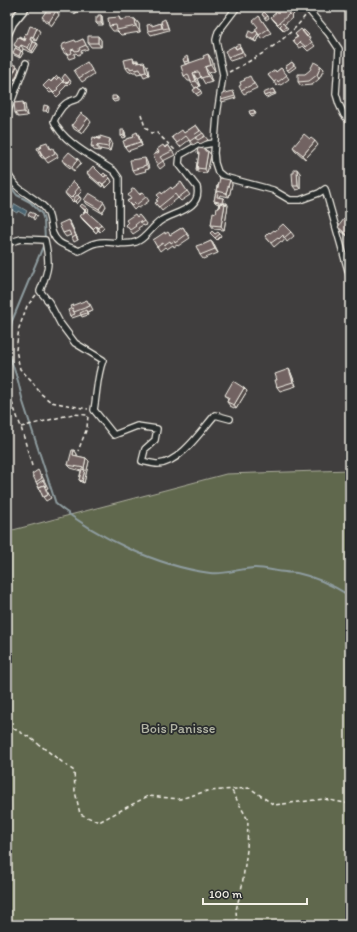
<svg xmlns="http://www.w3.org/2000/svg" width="357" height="932" font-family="Itim,sans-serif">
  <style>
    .green { fill: #60684e; stroke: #aaac9b }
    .water { fill: #4a636f; stroke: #8e9c9f }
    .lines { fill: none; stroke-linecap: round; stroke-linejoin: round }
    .stream { stroke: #8e9c9f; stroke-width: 2 }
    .street-casing { stroke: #f4f1e8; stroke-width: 8 }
    .secondary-casing { stroke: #f4f1e8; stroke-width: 11 }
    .path { stroke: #f4f1e8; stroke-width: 1.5; stroke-dasharray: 4 3; stroke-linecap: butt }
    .street { stroke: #2a2d2e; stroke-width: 5.5 }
    .secondary { stroke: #2a2d2e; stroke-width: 8 }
    .wall { fill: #625654; stroke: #f4f1e8 }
    .shaded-wall { fill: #504645; stroke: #f4f1e8 }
    .building { fill: #726462; stroke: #f4f1e8 }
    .labels { text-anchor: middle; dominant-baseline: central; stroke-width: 3.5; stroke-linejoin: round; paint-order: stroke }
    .park-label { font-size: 14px; fill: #b1b3a3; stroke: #2a2d2e }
  </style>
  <rect width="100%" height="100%" fill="#403e3e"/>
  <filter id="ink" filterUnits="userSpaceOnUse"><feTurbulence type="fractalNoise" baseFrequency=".025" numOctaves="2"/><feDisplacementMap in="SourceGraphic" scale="8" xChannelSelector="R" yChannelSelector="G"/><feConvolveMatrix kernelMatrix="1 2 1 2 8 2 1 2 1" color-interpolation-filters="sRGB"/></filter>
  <g filter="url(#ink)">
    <path class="green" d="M 350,470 L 350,925 L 7,925 L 7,531 L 13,530 L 226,474 Z"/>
    <path class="water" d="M 15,204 L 27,211 L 25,215 L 18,211 L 17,213 L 12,210 Z"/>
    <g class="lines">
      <path class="stream" d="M 7,182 L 17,195 L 30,202 L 42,214 L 44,221 L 45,240
        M 44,244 L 12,321 L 8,341 L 9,354 L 18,381 L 23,402 L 56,504 C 96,537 157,566 210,573 C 226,575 240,568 255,568 C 265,568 275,571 285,572 C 289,573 293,572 297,573 C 316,577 334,586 350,596"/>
      <g class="street-casing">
        <path id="street" d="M 237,7 L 218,32 L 216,40 L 223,75 L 217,115 L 214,153 L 215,163 L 218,172 L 224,177 L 273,190 L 290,200 L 300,200 L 319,193 L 325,189 L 349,274
          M 306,7 L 329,34 L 339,49 L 336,94 L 339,104 L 344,115 L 350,122
          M 74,10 L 78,7
          M 83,91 C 79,100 79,98 71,101 C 63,103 57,114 54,121 C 62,142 95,158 114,171 L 119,178 L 119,244
          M 7,113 L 26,63
          M 7,172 C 10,178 15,185 20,189 C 29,196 38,200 45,208 C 54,219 47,232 59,242 C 64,246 73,248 79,251 C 85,248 90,244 96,243 C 109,239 123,247 136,242 C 146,239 153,225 162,220 C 175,212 202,209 197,187 L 179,164 L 180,155 L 196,146 L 214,143
          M 7,243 L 21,239 L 45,240 C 50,263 49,269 40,291 L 49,302 L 60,323 L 75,343 L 103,360 C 97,375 97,393 94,410 L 114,435 L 137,426 L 157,429 L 155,440 L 145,449 L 142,461 C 147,462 153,464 158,464 C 180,463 201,431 215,415 L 230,419"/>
      </g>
      <g class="secondary-casing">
        <path id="secondary" d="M 7,34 L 12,23 L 25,7"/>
      </g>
      <path class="path" d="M 229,72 C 255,59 288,40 305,16
        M 141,114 L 145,127 L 151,133 L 156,132 L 176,151
        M 36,295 L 27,306 L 19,328 L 16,350 L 20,369 L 32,381 L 40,393 L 51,402 L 88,409
        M 7,389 L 21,427 L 32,466
        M 21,427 L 73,414 L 88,415 L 87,428 L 78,451
        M 7,725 L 29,737 L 74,771 L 75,791 L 80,814 L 99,822 L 148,796 L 180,799 L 207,791 L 250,788 L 274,805 L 324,799 L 350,804
        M 232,791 L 248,820 L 247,850 L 242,886 L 236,910 L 237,925"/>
      <use href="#street" class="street"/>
      <use href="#secondary" class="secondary"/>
    </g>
    <path class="wall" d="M 285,9 L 292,12 L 294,14 L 291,17 L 292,18 L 284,25 L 288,28 L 284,31 L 274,21 L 271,17 Z
      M 59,10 L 57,12 L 59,15 L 51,26 L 45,21 L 42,17 Z
      M 262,14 L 268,16 L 269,18 L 266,20 Z
      M 101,15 L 102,16 L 103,25 L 98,25 L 96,23 L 98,17 Z
      M 259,16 L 271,33 L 262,39 L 259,35 L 256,42 L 248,38 L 247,36 L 253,33 L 256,31 L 258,27 Z
      M 119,17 L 121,20 L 127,19 L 131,18 L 132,19 L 135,19 L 139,24 L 140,32 L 121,35 L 117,31 L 113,31 L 109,26 Z
      M 166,21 L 169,30 L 151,35 L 148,31 L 153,26 L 161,23 L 162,25 Z
      M 37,28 L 40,32 L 36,41 L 34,40 L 33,42 L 37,43 L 38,45 L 33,53 L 23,49 L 22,52 L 18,50 L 23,53 L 20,58 L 14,55 L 13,53 L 17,49 L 14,45 L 25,39 L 24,37 L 27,34 Z
      M 304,30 L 310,37 L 309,39 L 315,46 L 308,51 L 303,46 L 299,48 L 293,40 L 297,37 L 295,34 L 302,31 Z
      M 98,36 L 101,40 L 101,47 L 91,47 L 88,43 Z
      M 83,39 L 88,49 L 81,51 L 82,53 L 78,55 L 76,53 L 74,54 L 75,57 L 69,59 L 66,54 L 65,54 L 62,50 Z
      M 240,46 L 245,56 L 230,61 L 228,57 Z
      M 208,54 L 212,60 L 215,71 L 209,73 L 212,82 L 205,84 L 201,77 L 197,79 L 200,86 L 198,87 L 202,93 L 198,96 L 193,90 L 197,87 L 195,88 L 190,81 L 188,81 L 184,76 Z
      M 133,58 L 134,60 L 139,62 L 139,63 L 147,66 L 149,75 L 144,77 L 142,73 L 137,74 L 136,72 L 133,72 L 132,71 L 129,72 L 126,68 Z
      M 189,58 L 190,63 L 185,64 L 184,62 Z
      M 87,62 L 94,74 L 82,82 L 79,78 Z
      M 292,62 L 296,67 L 289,72 L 285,67 Z
      M 7,67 L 19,69 L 15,80 L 10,79 L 8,83 L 9,84 L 12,88 L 7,98 Z
      M 281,68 L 289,79 L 281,85 L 279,84 L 277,86 L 268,75 L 276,72 Z
      M 324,69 L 319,79 L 312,85 L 301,86 L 298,82 L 305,74 Z
      M 62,78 L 70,80 L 71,82 L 68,85 L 67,84 L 66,85 L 66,86 L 60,92 L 61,93 L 57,97 L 52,92 L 50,93 L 43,86 L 51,81 L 63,81 L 64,80 Z
      M 252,80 L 257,88 L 244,94 L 241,90 Z
      M 273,89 L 276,94 L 266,98 L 264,96 Z
      M 234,93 L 236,98 L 222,102 L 221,100 Z
      M 116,96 L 118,98 L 118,101 L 114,102 L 112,100 Z
      M 23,102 L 25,105 L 27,116 L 18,117 L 15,113 Z
      M 254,110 L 256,114 L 252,116 L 250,114 Z
      M 91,122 L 82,134 L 74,129 L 72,125 Z
      M 196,125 L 208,140 L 200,144 L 198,142 L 193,145 L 189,140 L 180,147 L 172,137 L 184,133 Z
      M 125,132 L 126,137 L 122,138 L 121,136 Z
      M 139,136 L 142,146 L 128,151 L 125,147 L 126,140 Z
      M 310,139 L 318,145 L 305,159 L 295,150 L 293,147 Z
      M 112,143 L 110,151 L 100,149 L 100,151 L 94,150 L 91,146 Z
      M 49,145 L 51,149 L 56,152 L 58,157 L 48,163 L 44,158 L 42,158 L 40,156 Z
      M 168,145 L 175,155 L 163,161 L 165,165 L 160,169 L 157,165 L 164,147 Z
      M 205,149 L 211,155 L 207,173 L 197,172 L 196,170 L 199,155 L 197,153 Z
      M 62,160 L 81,163 L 74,171 L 65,164 Z
      M 147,162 L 149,169 L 145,170 L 146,171 L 135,174 L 132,170 Z
      M 87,173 L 102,175 L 110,178 L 112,182 L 106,188 L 103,185 L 102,187 L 90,177 Z
      M 300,173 L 300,189 L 296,190 L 293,186 Z
      M 181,182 L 190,195 L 181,201 L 178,198 L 162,211 L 155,203 L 158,202 L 156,200 L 162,194 L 172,189 Z
      M 232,184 L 229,197 L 220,195 L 219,197 L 223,198 L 225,200 L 224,203 L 228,205 L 224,230 L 214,229 L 211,225 L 218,208 L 219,204 L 216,203 L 214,201 L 217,186 Z
      M 79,187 L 82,191 L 78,195 L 81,199 L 77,204 L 74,201 L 73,202 L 67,196 L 65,193 Z
      M 143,192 L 149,201 L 139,208 L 137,207 L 134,210 L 127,201 Z
      M 84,200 L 106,206 L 102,213 L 87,204 Z
      M 80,206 L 89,210 L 87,212 L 104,228 L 100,232 L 98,230 L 96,233 L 83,220 L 80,216 L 85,211 Z
      M 139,215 L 147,225 L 144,226 L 143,225 L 138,228 L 139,230 L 133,234 L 126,225 Z
      M 68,220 L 71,224 L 78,240 L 74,242 L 71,235 L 66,237 L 63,233 Z
      M 350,223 L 350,238 L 341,231 L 338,227 Z
      M 183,227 L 190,238 L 178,246 L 177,245 L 174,247 L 173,245 L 167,249 L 165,247 L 160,251 L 153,240 L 165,234 L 170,235 Z
      M 275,231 L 291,232 L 294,236 L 287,242 L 285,239 L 282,243 L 281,241 L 274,247 L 265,236 Z
      M 210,233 L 220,234 L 221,236 L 217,240 Z
      M 211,241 L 214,245 L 218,253 L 203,259 L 200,255 L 203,245 Z
      M 90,304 L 93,310 L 87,312 L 88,315 L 82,317 L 81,315 L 72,318 L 70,316 L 72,308 Z
      M 289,369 L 291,373 L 296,386 L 280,391 L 277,387 L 277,380 Z
      M 247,391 L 236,409 L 230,406 L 227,402 L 228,399 L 225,395 Z
      M 74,450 L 77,454 L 77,456 L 86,458 L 89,461 L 84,483 L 81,482 L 79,480 L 81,471 L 71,468 L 68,465 Z
      M 41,474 L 48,488 L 46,489 L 51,498 L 46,501 L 43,497 L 36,482 Z"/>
    <path class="shaded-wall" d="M 55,7 L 57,7 L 59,10 L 57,12 L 59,15 L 51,26 L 49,22 L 54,9 Z
      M 65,7 L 70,7 L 67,12 L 64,9 Z
      M 101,15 L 102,16 L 103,25 L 101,23 Z
      M 135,19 L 139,24 L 140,32 L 136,26 Z
      M 37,28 L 40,32 L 36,41 L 33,37 Z
      M 258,33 L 259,35 L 256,42 L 254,40 Z
      M 31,36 L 34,40 L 30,50 L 28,48 Z
      M 98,36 L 101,40 L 101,47 L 98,43 Z
      M 37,43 L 38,45 L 33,53 L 32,51 Z
      M 21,45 L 23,49 L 22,52 L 19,48 Z
      M 21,51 L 23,53 L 20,58 L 19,56 Z
      M 208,54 L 212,60 L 215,71 L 211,65 Z
      M 144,62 L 147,66 L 149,75 L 146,72 Z
      M 17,66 L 19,69 L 15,80 L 12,76 Z
      M 321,66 L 324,69 L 319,79 L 317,75 Z
      M 205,67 L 209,73 L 212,82 L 208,76 Z
      M 193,73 L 197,79 L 200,86 L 196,81 Z
      M 7,75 L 10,79 L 7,85 Z
      M 9,84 L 12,88 L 7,98 L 7,89 Z
      M 23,102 L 25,105 L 27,116 L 24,112 Z
      M 48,106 L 49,108 L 48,113 L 46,111 Z
      M 88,118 L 91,122 L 82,134 L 79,130 Z
      M 124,130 L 125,132 L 126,137 L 124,135 Z
      M 137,132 L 139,136 L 142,146 L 140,142 Z
      M 110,139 L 112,143 L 110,151 L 108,147 Z
      M 315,141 L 318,145 L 305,159 L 303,155 Z
      M 97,145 L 100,149 L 100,151 L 97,147 Z
      M 208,151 L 211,155 L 207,173 L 205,169 Z
      M 145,158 L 147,162 L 149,169 L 146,165 Z
      M 78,159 L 81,163 L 74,171 L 72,167 Z
      M 297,169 L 300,173 L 300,189 L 298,186 Z
      M 110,178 L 112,182 L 106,188 L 103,184 Z
      M 230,180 L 232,184 L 229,197 L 226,193 Z
      M 100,182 L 103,185 L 102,187 L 99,183 Z
      M 80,197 L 81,199 L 77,204 L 75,202 Z
      M 104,202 L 106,206 L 102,213 L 99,209 Z
      M 227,203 L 228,205 L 224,230 L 221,226 L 225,204 Z
      M 87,208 L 89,210 L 87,212 L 85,210 Z
      M 35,214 L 37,216 L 34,220 L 33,218 Z
      M 68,220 L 71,224 L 78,240 Z
      M 101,224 L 104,228 L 100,232 L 98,228 Z
      M 96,226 L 98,230 L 96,233 L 93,229 Z
      M 211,241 L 214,245 L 218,253 L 215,249 Z
      M 289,369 L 291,373 L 296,386 L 293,382 Z
      M 244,388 L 247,391 L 236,409 L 234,405 Z
      M 74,450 L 77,454 L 76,459 L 73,455 Z
      M 86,458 L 89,461 L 84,483 L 82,481 L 85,470 L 84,468 Z"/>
    <path class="building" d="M 49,7 L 55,7 L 54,9 L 56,11 L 49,22 L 42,17 Z
      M 282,7 L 283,7 L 289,14 L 278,24 L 271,17 Z
      M 287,7 L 292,12 L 290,15 L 285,9 Z
      M 264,12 L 268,16 L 265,18 L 262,14 Z
      M 98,15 L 101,15 L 101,23 L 96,23 L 96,17 L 98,17 Z
      M 259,16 L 268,29 L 259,35 L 255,29 L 258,27 L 253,21 Z
      M 119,17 L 120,20 L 127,19 L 126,18 L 131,18 L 131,19 L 135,19 L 136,26 L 117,30 L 116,25 L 109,26 L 108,18 Z
      M 165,19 L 168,28 L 163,29 L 161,21 Z
      M 161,23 L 162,28 L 148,31 L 147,25 L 152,24 L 152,26 Z
      M 283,23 L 286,27 L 283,29 L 280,26 Z
      M 30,26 L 37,28 L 33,37 L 31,36 L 30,40 L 32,40 L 28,48 L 21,45 L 19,48 L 14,45 L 18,37 L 25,41 L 26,38 L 24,37 L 25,33 L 27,34 Z
      M 301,29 L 312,42 L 306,47 L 300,42 L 297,45 L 293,40 L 298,37 L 295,34 Z
      M 304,30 L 309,35 L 307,37 L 302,31 Z
      M 249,31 L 253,33 L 256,31 L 258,33 L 254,40 L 247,36 Z
      M 19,36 L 25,39 L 24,40 L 19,38 Z
      M 88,36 L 98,36 L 98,43 L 88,43 Z
      M 83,39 L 86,45 L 79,48 L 80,50 L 75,51 L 74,49 L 71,50 L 72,53 L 67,55 L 65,49 L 62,50 L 61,46 L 63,45 L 63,44 L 75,40 L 76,42 Z
      M 350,40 L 350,47 L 349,47 L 347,41 Z
      M 33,42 L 37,43 L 32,51 L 30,50 Z
      M 239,44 L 241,49 L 240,47 L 236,49 L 235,46 Z
      M 234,46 L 236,49 L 240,47 L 242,52 L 228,57 L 225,51 Z
      M 350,47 L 350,55 L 349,56 L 347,48 Z
      M 15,48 L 21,51 L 19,56 L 13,53 Z
      M 208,54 L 211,65 L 205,67 L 208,76 L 201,78 L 199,72 L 197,72 L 193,73 L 196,81 L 191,82 L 188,74 L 184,76 L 181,66 L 204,58 L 203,56 Z
      M 187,56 L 189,61 L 184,62 L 183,59 Z
      M 133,58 L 134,62 L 137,61 L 137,63 L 144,62 L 146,72 L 141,73 L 140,69 L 135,70 L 134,68 L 130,69 L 130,67 L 126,68 L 124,60 Z
      M 134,60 L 138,60 L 138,63 L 137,61 L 134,62 Z
      M 9,62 L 17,66 L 12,76 L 7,75 L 7,67 Z
      M 87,62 L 92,70 L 79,78 L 74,70 Z
      M 292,62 L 294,65 L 288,70 L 285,67 Z
      M 314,62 L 321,66 L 317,75 L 309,81 L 298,82 L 298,74 L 305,74 L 310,70 Z
      M 281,68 L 287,75 L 278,82 L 277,80 L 274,82 L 268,75 L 275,70 L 276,72 Z
      M 65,74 L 70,80 L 67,83 L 66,82 L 64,83 L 63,81 L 64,80 L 62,78 Z
      M 57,76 L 58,78 L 56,80 L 54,78 L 51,82 Z
      M 250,76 L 254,84 L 241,90 L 239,86 L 241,85 L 240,82 L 245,80 L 244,79 Z
      M 59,77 L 63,82 L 57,88 L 58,89 L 54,93 L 49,88 L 47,90 L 43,86 L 49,80 L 51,82 L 54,78 L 56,80 Z
      M 7,83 L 9,84 L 7,89 Z
      M 197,87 L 201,91 L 196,94 L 193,90 Z
      M 273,89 L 275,93 L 264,96 L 263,93 Z
      M 233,91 L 235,96 L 221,100 L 222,94 Z
      M 112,96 L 116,96 L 117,99 L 112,100 Z
      M 23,102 L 24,112 L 15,113 L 14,103 Z
      M 44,105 L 48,106 L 46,111 L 43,111 Z
      M 254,110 L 255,113 L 250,114 L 249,111 Z
      M 81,113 L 88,118 L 79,130 L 72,125 Z
      M 196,125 L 200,131 L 194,135 L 196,137 L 190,141 L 186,136 L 177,143 L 172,137 L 182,130 L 184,133 Z
      M 121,130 L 124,130 L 124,135 L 121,136 Z
      M 137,132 L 140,142 L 125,147 L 123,141 L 126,140 L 126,139 L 134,137 L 133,134 Z
      M 203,133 L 205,136 L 198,140 L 195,138 Z
      M 304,134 L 310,139 L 311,138 L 315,141 L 303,155 L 293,147 Z
      M 100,136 L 110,139 L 108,147 L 97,145 L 97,147 L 91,146 L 93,137 L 100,139 Z
      M 95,137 L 100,138 L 100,139 L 95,138 Z
      M 47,142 L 50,149 L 53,148 L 55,153 L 45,159 L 39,149 L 42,147 L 41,144 Z
      M 163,145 L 165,148 L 168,145 L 172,151 L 160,157 L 163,161 L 157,165 L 153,155 L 159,152 L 157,149 Z
      M 42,146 L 42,147 L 39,149 L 42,156 L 40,156 L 37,148 Z
      M 198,148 L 205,149 L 205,151 L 208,151 L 205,169 L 197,168 L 199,153 L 197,153 Z
      M 157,150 L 159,152 L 155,154 L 155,153 Z
      M 69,152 L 78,159 L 72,167 L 62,160 Z
      M 145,158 L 146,165 L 143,166 L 143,167 L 132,170 L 130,160 Z
      M 197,162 L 198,162 L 197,168 L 198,170 L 196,170 Z
      M 93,166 L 104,177 L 107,175 L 110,178 L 103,184 L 100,182 L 99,183 L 87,173 Z
      M 294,169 L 297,169 L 298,186 L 293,186 L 292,173 L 294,173 Z
      M 104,173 L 106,175 L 104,177 L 102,175 Z
      M 220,178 L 230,180 L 226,193 L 217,191 Z
      M 73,181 L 79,187 L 75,192 L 76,193 L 71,198 L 65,193 Z
      M 181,182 L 187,191 L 178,198 L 175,194 L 159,207 L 155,203 L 158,201 L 156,200 L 159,197 L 157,195 L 161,192 L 162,194 L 171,187 L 172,189 Z
      M 217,186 L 218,186 L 217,191 L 218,193 L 217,197 L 223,198 L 222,203 L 227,203 L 226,206 L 225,204 L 220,203 L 219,208 L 218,208 L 219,202 L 214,201 Z
      M 134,188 L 140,195 L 143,192 L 146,197 L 136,205 L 135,203 L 132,206 L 127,201 L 131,199 L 128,195 L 132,192 L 131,190 Z
      M 89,193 L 104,202 L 99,209 L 84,200 Z
      M 7,194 L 11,196 L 10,198 L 7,197 Z
      M 77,195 L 80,197 L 75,202 L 73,200 Z
      M 220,203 L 225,204 L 221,226 L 211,225 L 213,212 L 216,213 L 217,208 L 219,208 Z
      M 82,204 L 87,208 L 85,210 L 80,206 Z
      M 86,211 L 101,224 L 98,228 L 96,226 L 93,229 L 80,216 Z
      M 30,212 L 35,214 L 33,218 L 28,215 Z
      M 135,214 L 137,217 L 139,215 L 144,221 L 141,223 L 140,221 L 135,225 L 136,226 L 130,230 L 126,225 L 128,223 L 126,220 Z
      M 344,219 L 350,223 L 350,237 L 338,227 Z
      M 68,220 L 76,236 L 72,238 L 69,231 L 63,233 L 59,224 Z
      M 283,224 L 291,232 L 284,238 L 283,235 L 279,239 L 278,238 L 271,243 L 265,236 L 269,232 L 270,233 L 274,230 L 275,231 Z
      M 183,227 L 187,234 L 175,243 L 174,241 L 171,243 L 170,241 L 164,245 L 163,243 L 157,247 L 153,240 L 165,232 L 165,234 L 168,232 L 170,235 Z
      M 212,231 L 215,234 L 218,232 L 220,234 L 215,238 L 210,233 Z
      M 211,241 L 215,249 L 200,255 L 196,246 L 202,244 L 202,245 Z
      M 87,300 L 90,306 L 74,312 L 71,306 Z
      M 72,308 L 75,314 L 70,316 L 68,310 Z
      M 86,310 L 87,313 L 81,315 L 80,313 Z
      M 289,369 L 293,382 L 277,387 L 275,380 L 277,380 L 275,374 Z
      M 233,381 L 244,388 L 234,405 L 227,402 L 229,398 L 225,395 Z
      M 72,450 L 74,450 L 73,455 L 86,458 L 84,468 L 68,465 Z
      M 82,469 L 85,470 L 82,481 L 79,480 Z
      M 38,470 L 42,478 L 36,482 L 32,474 Z
      M 43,480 L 46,486 L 45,487 L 44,485 L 39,487 L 37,484 Z
      M 44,485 L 48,495 L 43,497 L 39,487 Z"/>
  </g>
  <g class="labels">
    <g class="park-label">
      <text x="178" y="728">Bois Panisse</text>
    </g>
  </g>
  <rect width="357" height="932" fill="none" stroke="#2a2d2e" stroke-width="24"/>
  <rect x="12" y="12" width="333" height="908" fill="none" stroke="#f4f1e8" stroke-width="1.5" filter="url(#ink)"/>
  <path d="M203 898v6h104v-6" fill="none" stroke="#f4f1e8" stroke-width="2"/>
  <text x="209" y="898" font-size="12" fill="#f4f1e8" stroke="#2a2d2e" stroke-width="3" paint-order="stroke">100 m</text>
</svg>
